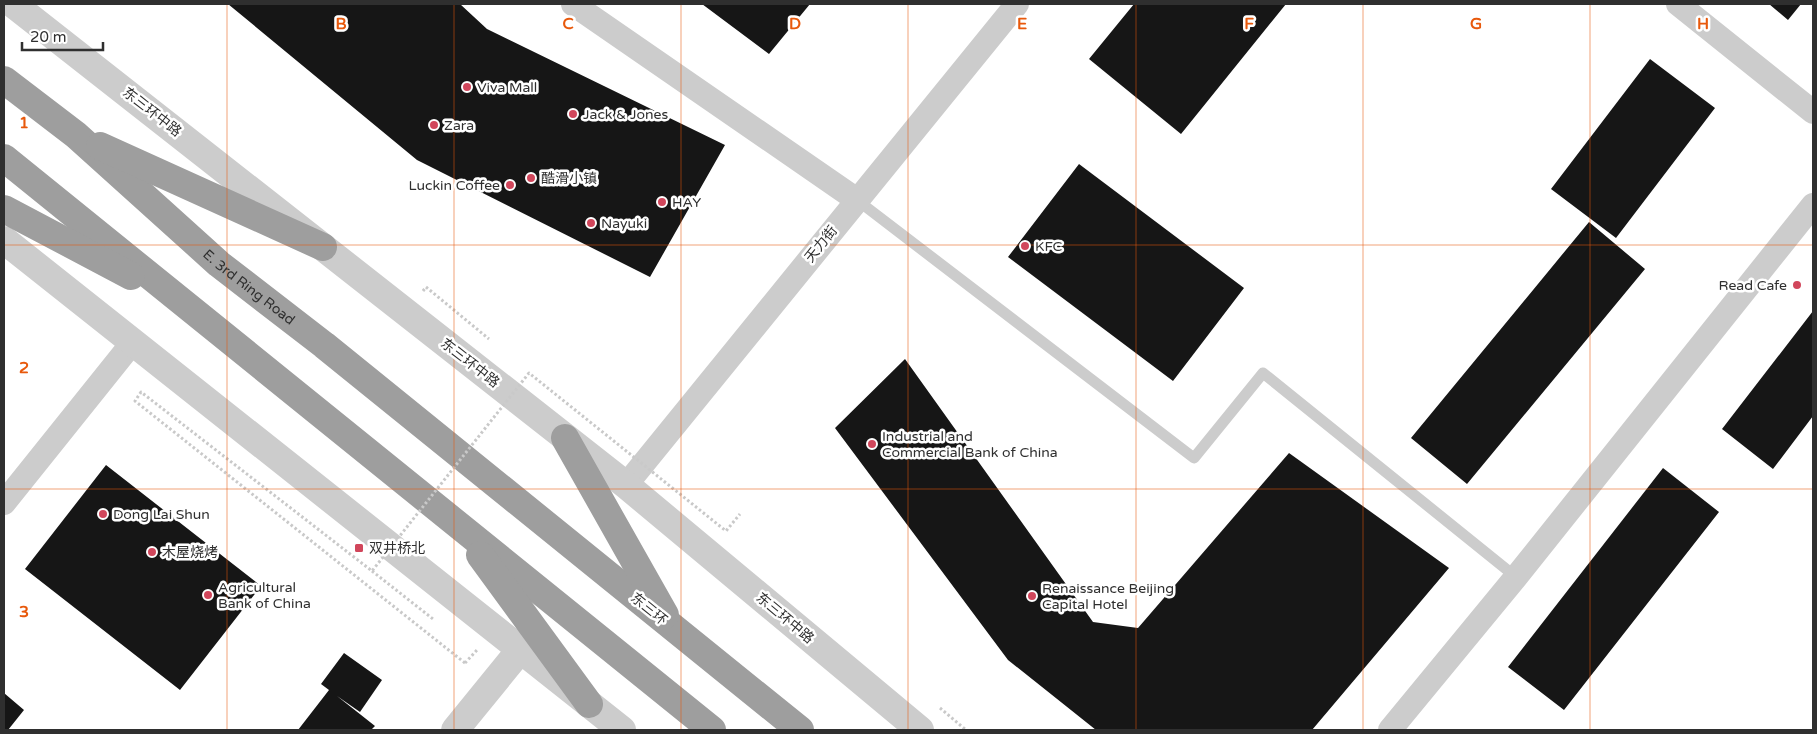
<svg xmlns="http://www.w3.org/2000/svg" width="1817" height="734" font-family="'Varela Round','Noto Sans SC',sans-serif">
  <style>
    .building { fill: #161616 }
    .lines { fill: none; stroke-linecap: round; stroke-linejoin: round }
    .path { stroke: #c9c9c9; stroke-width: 3; stroke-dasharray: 2.5 2.5; stroke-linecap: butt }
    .service { stroke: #ccc; stroke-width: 11 }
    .minor { stroke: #ccc; stroke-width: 24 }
    .tertiary { stroke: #ccc; stroke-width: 28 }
    .trunk { stroke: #9e9e9e; stroke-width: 28 }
    .path-bridge { stroke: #c9c9c9; stroke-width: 3; stroke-dasharray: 2.5 2.5; stroke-linecap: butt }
    .grid { fill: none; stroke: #e8590c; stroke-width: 1; stroke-opacity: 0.55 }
    .poi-dot { fill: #d1465b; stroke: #fff; stroke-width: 2 }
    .labels { text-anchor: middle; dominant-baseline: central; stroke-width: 5; stroke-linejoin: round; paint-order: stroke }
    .poi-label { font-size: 14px; fill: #2f2f2f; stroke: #fff; text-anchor: start }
    .street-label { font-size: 14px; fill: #2f2f2f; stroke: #fff }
    .grid-label { font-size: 16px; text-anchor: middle; font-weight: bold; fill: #e8590c; stroke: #fff; stroke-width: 5; stroke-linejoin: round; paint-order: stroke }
  </style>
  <rect width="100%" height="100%" fill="#fff"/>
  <path class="building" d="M 228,4 L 460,4 L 487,29 L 725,145 L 650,277 L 417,160 Z
    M 702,4 L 810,4 L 769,54 Z
    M 1134,4 L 1286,4 L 1181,134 L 1089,59 Z
    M 1769,4 L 1801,4 L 1788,20 Z
    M 1650,59 L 1715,108 L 1616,238 L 1551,189 Z
    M 1079,164 L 1244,288 L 1173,381 L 1008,257 Z
    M 1589,222 L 1645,269 L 1467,484 L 1411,438 Z
    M 1813,311 L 1813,416 L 1773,469 L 1722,429 Z
    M 905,359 L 1093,622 L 1138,628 L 1289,453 L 1449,568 L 1312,730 L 1096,730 L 1008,660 L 835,428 Z
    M 106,465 L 261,586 L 180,690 L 25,569 Z
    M 1663,468 L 1719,512 L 1564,710 L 1508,667 Z
    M 344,653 L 382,680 L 360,712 L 337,696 L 375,726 L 371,730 L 298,730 L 329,690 L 321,684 Z
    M 4,693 L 24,710 L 8,730 L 4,730 Z"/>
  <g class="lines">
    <path class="path" d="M 423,291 L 426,287 L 489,339
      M 372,571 L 433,619
      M 465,663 L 477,650
      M 940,708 L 966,730"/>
    <path class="service" d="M 857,200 L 1194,458 L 1263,373 L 1516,577"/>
    <path class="minor" d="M 573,4 L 857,200
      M 1678,4 L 1813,112
      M 626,485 L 1017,4
      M 4,503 L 133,342
      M 1390,730 L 1516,577 L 1813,205"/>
    <path class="tertiary" d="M 13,4 L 626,485 L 920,730
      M 4,240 L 622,730
      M 455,730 L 521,649"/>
    <g class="trunk">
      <path id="s1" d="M 4,80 L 76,135 L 219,264 L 324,345 L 800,730"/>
      <path d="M 100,146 L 323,247"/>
      <path d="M 4,158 L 712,730"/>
      <path d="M 4,209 L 131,276"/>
      <path d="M 565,438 L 665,615"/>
      <path d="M 480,555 L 589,704"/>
    </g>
    <path class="path-bridge" d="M 465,663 L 135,401 L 141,392 L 372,571 L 529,373 L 726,531 L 740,514"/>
  </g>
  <path class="grid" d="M 227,4 L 227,730M 454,4 L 454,730M 681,4 L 681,730M 908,4 L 908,730M 1136,4 L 1136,730M 1363,4 L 1363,730M 1590,4 L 1590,730M 4,245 L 1813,245M 4,489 L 1813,489"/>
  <g class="poi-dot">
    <circle cx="467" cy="87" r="5"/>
    <circle cx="573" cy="114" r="5"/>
    <circle cx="434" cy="125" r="5"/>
    <circle cx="531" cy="178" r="5"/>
    <circle cx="510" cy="185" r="5"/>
    <circle cx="662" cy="202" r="5"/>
    <circle cx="591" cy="223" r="5"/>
    <circle cx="1025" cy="246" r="5"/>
    <circle cx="1797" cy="285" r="5"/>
    <circle cx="872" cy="444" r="5"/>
    <circle cx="103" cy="514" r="5"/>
    <rect x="354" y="543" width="10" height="10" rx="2.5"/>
    <circle cx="152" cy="552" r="5"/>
    <circle cx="208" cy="595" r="5"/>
    <circle cx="1032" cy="596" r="5"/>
  </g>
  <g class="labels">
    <g class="poi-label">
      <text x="477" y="87">Viva Mall</text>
      <text x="583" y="114">Jack &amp; Jones</text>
      <text x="444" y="125">Zara</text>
      <text x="541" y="178">酷滑小镇</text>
      <text x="500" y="185" text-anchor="end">Luckin Coffee</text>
      <text x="672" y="202">HAY</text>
      <text x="601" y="223">Nayuki</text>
      <text x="1035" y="246">KFC</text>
      <text x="1787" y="285" text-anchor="end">Read Cafe</text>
      <text x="882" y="436">Industrial and<tspan x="882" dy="16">Commercial Bank of China</tspan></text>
      <text x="113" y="514">Dong Lai Shun</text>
      <text x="369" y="548">双井桥北</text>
      <text x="162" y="552">木屋烧烤</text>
      <text x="218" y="587">Agricultural<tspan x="218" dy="16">Bank of China</tspan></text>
      <text x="1042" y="588">Renaissance Beijing<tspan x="1042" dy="16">Capital Hotel</tspan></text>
    </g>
    <g class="street-label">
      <text transform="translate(152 112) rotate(38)">东三环中路</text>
      <text transform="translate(821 244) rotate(-51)">天力街</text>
      <text stroke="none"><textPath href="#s1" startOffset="321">E. 3rd Ring Road</textPath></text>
      <text transform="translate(470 363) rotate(38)">东三环中路</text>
      <text transform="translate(649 609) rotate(39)">东三环</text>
      <text transform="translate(785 618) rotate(40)">东三环中路</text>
    </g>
  </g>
  <g class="grid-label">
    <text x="341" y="29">B</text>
    <text x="568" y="29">C</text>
    <text x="795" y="29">D</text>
    <text x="1022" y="29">E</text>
    <text x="1249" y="29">F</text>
    <text x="1476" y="29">G</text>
    <text x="1703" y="29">H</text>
    <text x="24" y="128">1</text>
    <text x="24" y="373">2</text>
    <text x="24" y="617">3</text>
  </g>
  <rect width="1817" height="734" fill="none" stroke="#2f2f2f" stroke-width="10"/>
  <path d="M22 42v8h81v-8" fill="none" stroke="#2f2f2f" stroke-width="2.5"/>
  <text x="30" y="42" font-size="15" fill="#2f2f2f" stroke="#ffffff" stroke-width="4" paint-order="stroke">20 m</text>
</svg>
